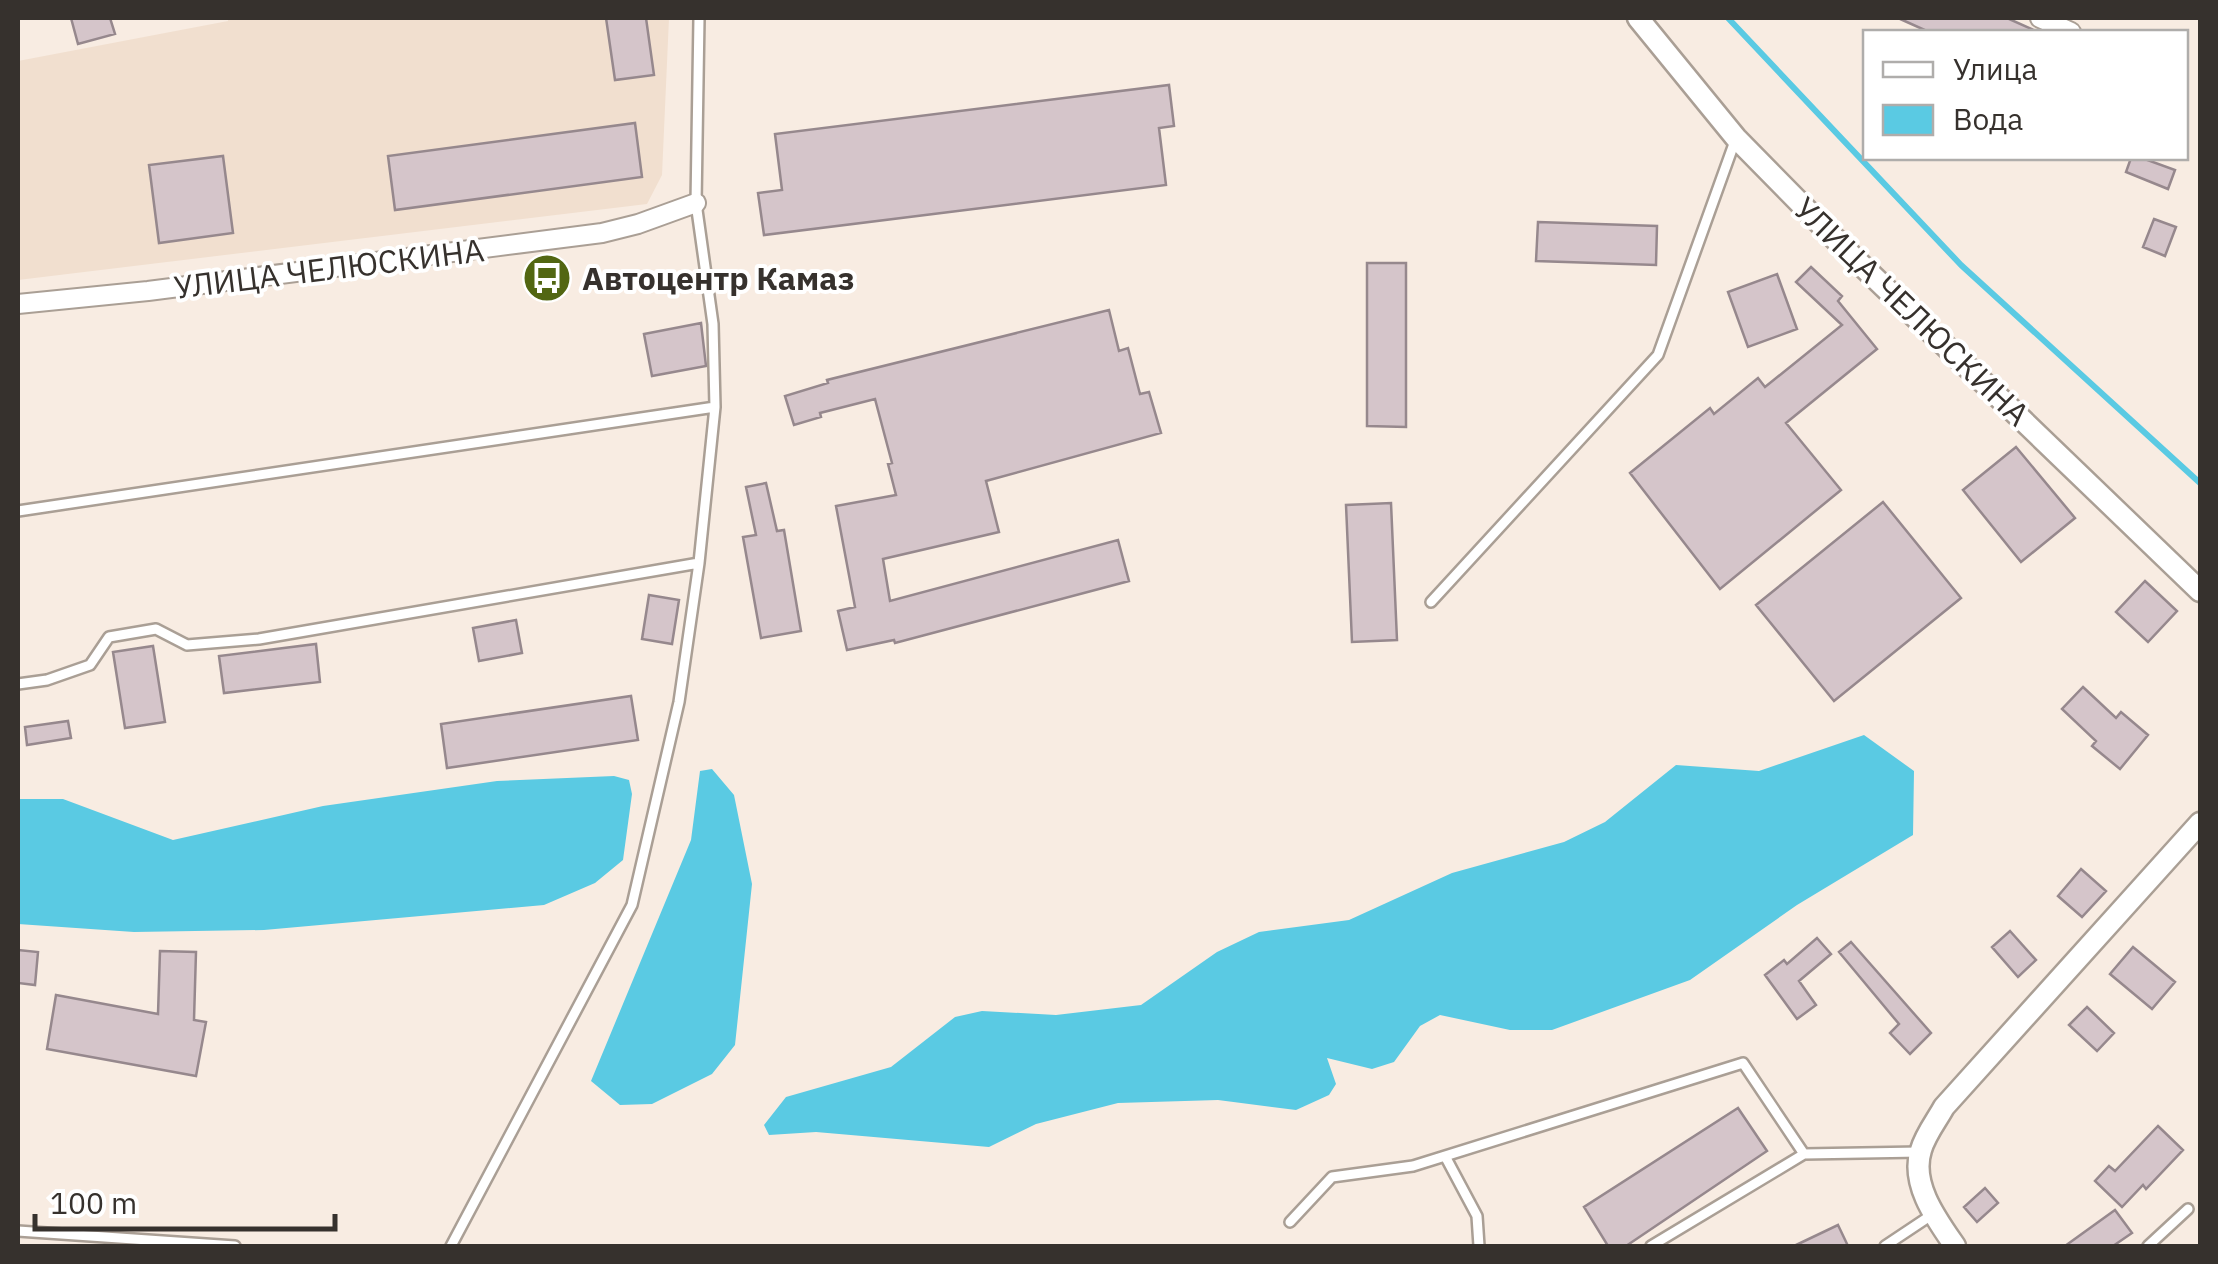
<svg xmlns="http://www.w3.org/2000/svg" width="2218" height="1264" font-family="'IBM Plex Sans',sans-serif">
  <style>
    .built { fill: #f1dfcf }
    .water { fill: #5acae3 }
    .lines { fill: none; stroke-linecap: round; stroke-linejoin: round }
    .stream { stroke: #5acae3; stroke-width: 6 }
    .building { fill: #d5c5ca; stroke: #96888d; stroke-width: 2.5 }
    .service-casing { stroke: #aa9f95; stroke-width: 14 }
    .minor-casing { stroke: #aa9f95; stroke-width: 22 }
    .tertiary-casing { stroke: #aa9f95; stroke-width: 25 }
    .service { stroke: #fff; stroke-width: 9 }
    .minor { stroke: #fff; stroke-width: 18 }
    .tertiary { stroke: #fff; stroke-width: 20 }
    .labels { text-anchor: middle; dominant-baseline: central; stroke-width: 8; stroke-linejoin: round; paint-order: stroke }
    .street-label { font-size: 32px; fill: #36312d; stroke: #fff }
    .poi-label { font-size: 32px; font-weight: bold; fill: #36312d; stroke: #fff; text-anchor: start }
  </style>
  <rect width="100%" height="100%" fill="#f8ece2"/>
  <path class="built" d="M 228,18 L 669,18 L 662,175 L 647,204 L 18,280 L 18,61 L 228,21 Z"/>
  <path class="water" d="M 1864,735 L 1914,771 L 1913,835 L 1797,905 L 1690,980 L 1552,1030 L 1510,1030 L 1440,1015 L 1420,1026 L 1394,1062 L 1372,1069 L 1327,1058 L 1336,1084 L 1329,1095 L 1296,1110 L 1218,1100 L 1118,1103 L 1036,1124 L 989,1147 L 816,1132 L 769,1135 L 764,1125 L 786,1097 L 891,1067 L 955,1017 L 982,1011 L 1056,1015 L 1141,1005 L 1217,952 L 1259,932 L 1349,920 L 1452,873 L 1564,842 L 1605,822 L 1676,765 L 1759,771 Z
    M 712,769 L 734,795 L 752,884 L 735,1045 L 712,1074 L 652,1104 L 620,1105 L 591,1081 L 691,840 L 700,771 Z
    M 614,776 L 629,780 L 632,794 L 623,860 L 595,883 L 544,905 L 264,930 L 134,932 L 18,924 L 18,799 L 63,799 L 173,840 L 323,806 L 497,781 Z"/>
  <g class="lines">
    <path class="stream" d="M 1728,18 L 1961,265 L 2200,483"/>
  </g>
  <path class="building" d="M 71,18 L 110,18 L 115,34 L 78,44 Z
    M 606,18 L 646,18 L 654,75 L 615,80 Z
    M 1898,18 L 2007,18 L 2038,32 L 1929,32 Z
    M 1169,85 L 1174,126 L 1159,128 L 1166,185 L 764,235 L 758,193 L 782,190 L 775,134 Z
    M 635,123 L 642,177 L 395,210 L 388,156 Z
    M 223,156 L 233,233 L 159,243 L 149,165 Z
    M 2131,158 L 2142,158 L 2175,170 L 2168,189 L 2126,172 Z
    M 2154,219 L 2176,227 L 2165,256 L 2143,247 Z
    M 1538,222 L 1657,226 L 1656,265 L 1536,261 Z
    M 1367,263 L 1406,263 L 1406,427 L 1367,426 Z
    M 1811,267 L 1842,296 L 1838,301 L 1877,349 L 1786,423 L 1841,490 L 1720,589 L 1630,473 L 1710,408 L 1714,414 L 1758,378 L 1765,387 L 1842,325 L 1796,282 Z
    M 1777,274 L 1797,329 L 1748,347 L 1728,292 Z
    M 1109,310 L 1119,351 L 1128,348 L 1140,394 L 1149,392 L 1161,433 L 986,481 L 999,532 L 883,559 L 890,601 L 1118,540 L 1129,581 L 895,643 L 894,640 L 847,650 L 838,611 L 855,607 L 836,506 L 896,495 L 888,464 L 892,463 L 875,399 L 820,413 L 821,417 L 794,425 L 785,396 L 828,383 L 827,380 Z
    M 701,323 L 706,366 L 652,376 L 644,334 Z
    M 2016,447 L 2075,518 L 2021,562 L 1963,490 Z
    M 766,483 L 777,531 L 784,530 L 801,631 L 761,638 L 743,537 L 756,535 L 746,487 Z
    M 1883,502 L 1961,598 L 1834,701 L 1756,605 Z
    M 1391,503 L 1397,640 L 1352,642 L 1346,505 Z
    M 2145,581 L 2177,611 L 2148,642 L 2116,612 Z
    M 649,595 L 679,600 L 672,644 L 642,639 Z
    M 516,620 L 522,653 L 479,661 L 473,628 Z
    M 316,644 L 320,682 L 224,693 L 219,656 Z
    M 153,646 L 165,722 L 125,728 L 113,652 Z
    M 2083,687 L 2116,718 L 2121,712 L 2148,735 L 2120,769 L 2092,746 L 2096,741 L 2062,709 Z
    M 631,696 L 638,740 L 447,768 L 441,724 Z
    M 68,721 L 71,738 L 27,745 L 25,727 Z
    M 2081,869 L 2106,891 L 2082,917 L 2058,896 Z
    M 2010,931 L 2036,960 L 2018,977 L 1992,947 Z
    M 1817,938 L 1831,954 L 1799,981 L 1816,1005 L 1797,1019 L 1765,975 L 1784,960 L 1787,964 Z
    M 1851,942 L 1931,1033 L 1910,1054 L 1890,1033 L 1899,1024 L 1839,952 Z
    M 2133,947 L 2175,982 L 2152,1009 L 2110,974 Z
    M 18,950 L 38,952 L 35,985 L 18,983 Z
    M 160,951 L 196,952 L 194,1020 L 206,1022 L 196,1076 L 47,1049 L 56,995 L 158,1014 Z
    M 2087,1007 L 2114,1033 L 2097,1051 L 2069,1025 Z
    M 1738,1108 L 1767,1151 L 1626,1246 L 1608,1246 L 1584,1207 Z
    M 2158,1126 L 2183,1150 L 2146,1189 L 2143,1185 L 2122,1207 L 2095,1181 L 2109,1166 L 2115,1171 Z
    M 1985,1188 L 1998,1203 L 1977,1222 L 1964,1207 Z
    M 2115,1210 L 2132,1233 L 2113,1246 L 2065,1246 Z
    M 1838,1225 L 1848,1246 L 1794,1246 Z"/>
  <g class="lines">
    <g class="service-casing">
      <path id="service" d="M 18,511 L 715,407
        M 1431,602 L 1658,355 L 1735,141
        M 18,684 L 47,680 L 90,665 L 109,637 L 156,629 L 187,645 L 259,639 L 699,563
        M 1445,1156 L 1477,1216 L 1479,1246
        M 1290,1222 L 1332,1177 L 1413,1166 L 1743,1063 L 1804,1154
        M 18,1231 L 235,1246
        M 451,1246 L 632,905 L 679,702 L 699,563 L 715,407 L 713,324 L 696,203 L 699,18
        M 1651,1246 L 1804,1154 L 1920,1152
        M 1885,1246 L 1933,1214
        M 2148,1246 L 2188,1209"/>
    </g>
    <g class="minor-casing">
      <path id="minor" d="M 2040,18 L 2071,32
        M 18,304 L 148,291 L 602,233 L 638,224 L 696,203"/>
    </g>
    <g class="tertiary-casing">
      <path id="tertiary" d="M 1638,18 L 1736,138 L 1853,257 L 2200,591
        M 1955,1246 C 1937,1220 1910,1184 1921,1150 C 1925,1135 1937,1120 1944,1107 L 2200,823"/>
    </g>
    <use href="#service" class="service"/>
    <use href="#minor" class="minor"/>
    <use href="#tertiary" class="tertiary"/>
  </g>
  <defs>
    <g id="bus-disc" transform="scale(2.5)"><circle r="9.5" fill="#526612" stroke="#fff"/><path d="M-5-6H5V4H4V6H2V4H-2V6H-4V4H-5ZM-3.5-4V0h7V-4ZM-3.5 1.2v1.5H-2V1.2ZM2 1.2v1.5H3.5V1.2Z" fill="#fff"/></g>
  </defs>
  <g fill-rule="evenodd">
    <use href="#bus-disc" x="547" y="278"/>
  </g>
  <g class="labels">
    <g class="street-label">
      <text transform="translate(329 268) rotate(-7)">УЛИЦА ЧЕЛЮСКИНА</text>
      <text transform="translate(1912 311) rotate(44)">УЛИЦА ЧЕЛЮСКИНА</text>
    </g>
    <g class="poi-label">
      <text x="582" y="278">Автоцентр Камаз</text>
    </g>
  </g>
  <rect width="2218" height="1264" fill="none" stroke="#36312d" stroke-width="40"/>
  <rect x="1863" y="30" width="325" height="130" fill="#ffffff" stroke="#afadab" stroke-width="2.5"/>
  <rect x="1883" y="62" width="50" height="15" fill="#ffffff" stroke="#afadab" stroke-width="2.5"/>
  <text x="1953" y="80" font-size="30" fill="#36312d">Улица</text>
  <rect x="1883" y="105" width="50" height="30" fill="#5acae3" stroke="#afadab" stroke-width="2.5"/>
  <text x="1953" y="130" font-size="30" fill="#36312d">Вода</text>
  <path d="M35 1214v15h300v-15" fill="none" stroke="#36312d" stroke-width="5"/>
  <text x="50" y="1214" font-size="30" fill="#36312d" stroke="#ffffff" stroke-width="8" paint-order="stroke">100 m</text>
</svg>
